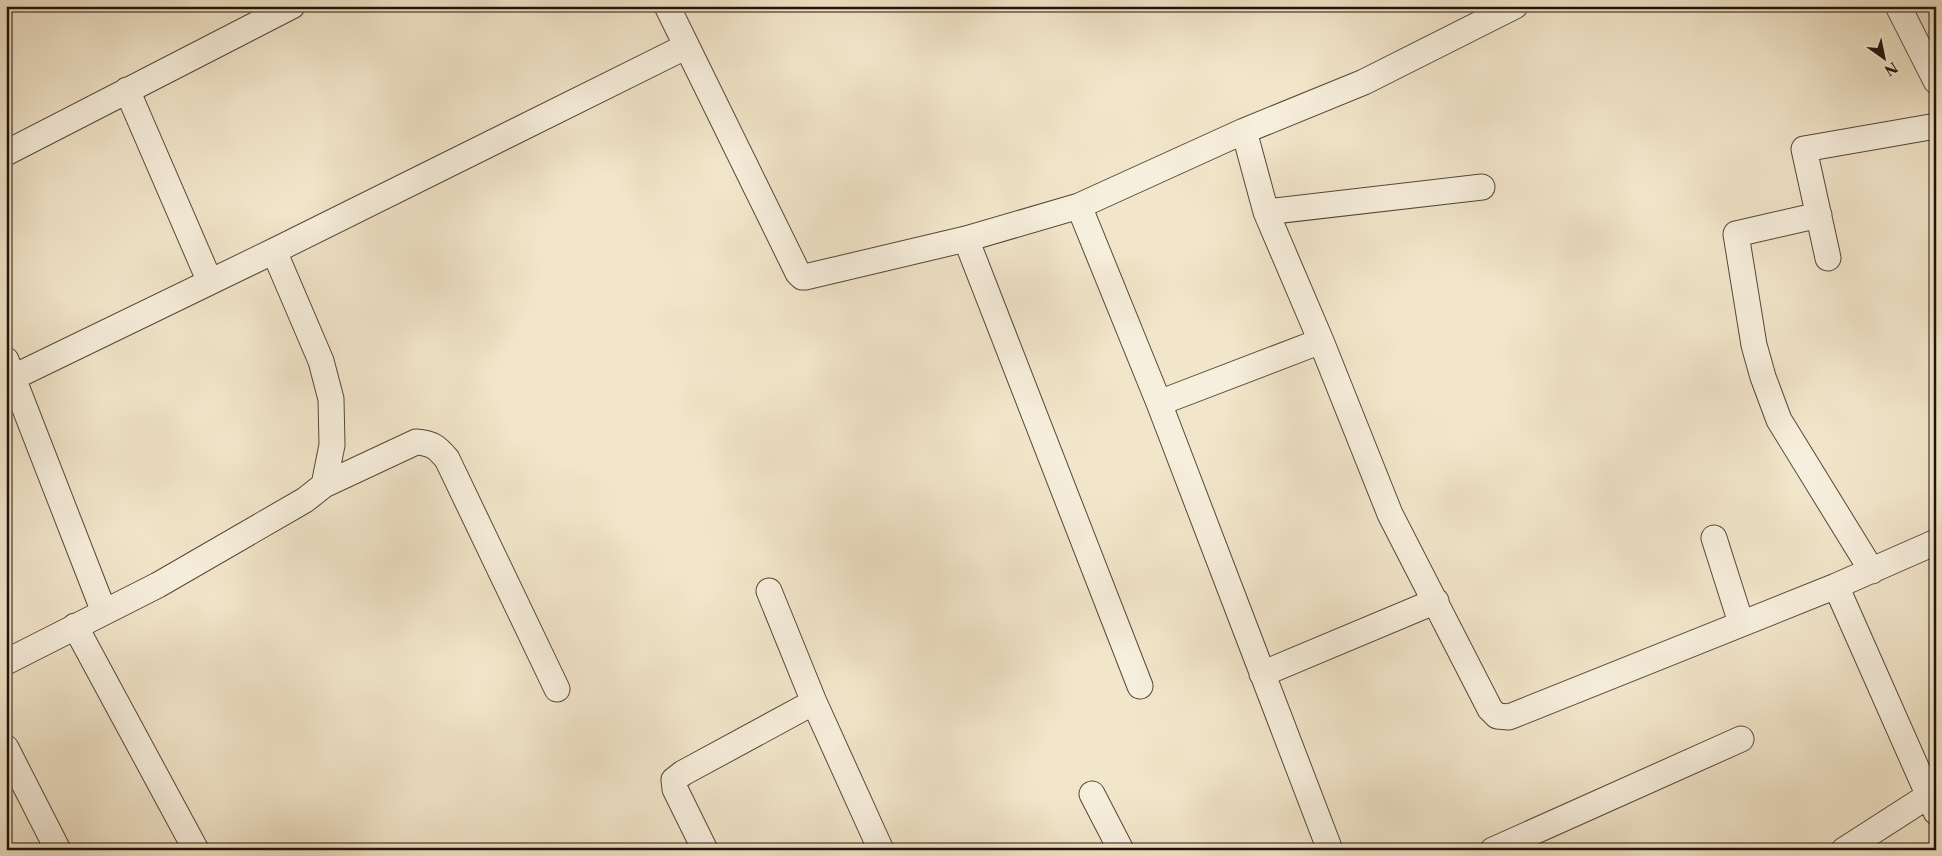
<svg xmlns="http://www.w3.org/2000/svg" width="1942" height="856" font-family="'Libre Caslon Text',serif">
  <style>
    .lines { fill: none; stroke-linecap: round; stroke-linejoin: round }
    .minor-casing { stroke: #55473a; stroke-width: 27 }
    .minor { stroke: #f7efdd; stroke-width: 25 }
  </style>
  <rect width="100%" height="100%" fill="#f2e6ca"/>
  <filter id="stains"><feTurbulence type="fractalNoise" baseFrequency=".004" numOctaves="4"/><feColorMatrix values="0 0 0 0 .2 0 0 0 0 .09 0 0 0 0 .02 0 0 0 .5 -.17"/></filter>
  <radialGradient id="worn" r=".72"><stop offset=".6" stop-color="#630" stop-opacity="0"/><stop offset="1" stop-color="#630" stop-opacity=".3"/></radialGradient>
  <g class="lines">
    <g class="minor-casing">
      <path id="minor" d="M 667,6 L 798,273 L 802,277 L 805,277 L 966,239 L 1079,206 L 1244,131 L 1364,82 L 1515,6
        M 1898,6 L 1936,81
        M 127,90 L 210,282
        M 1244,131 L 1266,212 L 1321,341 L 1390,514 L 1490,709 L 1497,716 L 1509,717 L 1836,586 L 1936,542
        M 6,153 L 292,6
        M 1079,206 L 1159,403 L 1330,850
        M 1266,212 L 1482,187
        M 1819,215 L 1736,234 L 1754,345 L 1763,377 L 1779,420 L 1872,571
        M 966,239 L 1140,686
        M 1828,258 L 1804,149 L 1936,126
        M 6,360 L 104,612
        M 14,377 L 274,251 L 685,47
        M 1159,403 L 1321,341
        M 324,485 L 416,442 C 432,443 437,447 447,459 L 557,689
        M 1714,538 L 1741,623
        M 1836,586 L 1936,812
        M 769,591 L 814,702 L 881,850
        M 75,626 L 196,850
        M 6,662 L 158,585 L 305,500 L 324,485 L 332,445 L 331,399 L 321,361 L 274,251
        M 1262,674 L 1436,601
        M 6,748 L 58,850
        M 1092,794 L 1121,850
        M 705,850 L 675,789 L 674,780 L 683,773 L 814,702
        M 1493,850 L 1741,739
        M 1844,850 L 1928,796"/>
    </g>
    <use href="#minor" class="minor"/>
  </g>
  <rect width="1942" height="856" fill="none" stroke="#f2e6ca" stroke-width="25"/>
  <rect x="8" y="8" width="1927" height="841" fill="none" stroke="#21120a" stroke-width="2.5"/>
  <rect x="12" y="12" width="1917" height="831" fill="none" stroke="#21120a"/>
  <g transform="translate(1884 58) rotate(147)" stroke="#f7efdd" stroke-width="4" paint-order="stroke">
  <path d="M0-4L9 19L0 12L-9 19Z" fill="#21120a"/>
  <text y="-8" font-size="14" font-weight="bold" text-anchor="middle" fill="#21120a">N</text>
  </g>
  <rect width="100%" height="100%" filter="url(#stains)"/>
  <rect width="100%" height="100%" fill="url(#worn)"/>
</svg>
